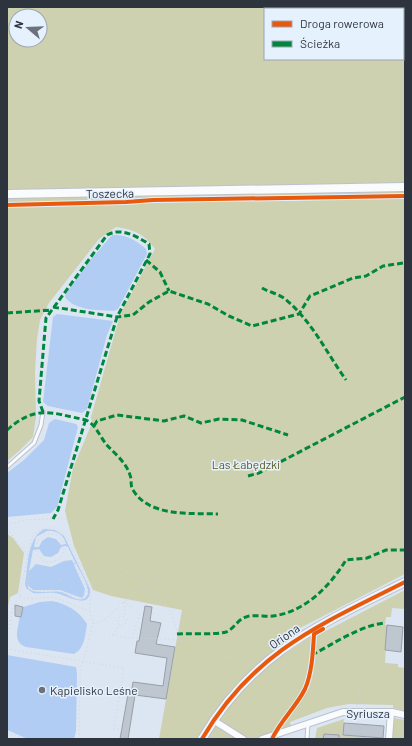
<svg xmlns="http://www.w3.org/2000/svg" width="412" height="746" font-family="Barlow,sans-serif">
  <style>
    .green { fill: #cdd1b0; fill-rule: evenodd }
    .water { fill: #b2cdf3; fill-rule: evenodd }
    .building { fill: #bec6cf; stroke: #989fa8 }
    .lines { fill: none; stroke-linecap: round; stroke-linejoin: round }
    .lane-casing { stroke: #bcc2cd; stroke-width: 5 }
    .street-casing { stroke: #bcc2cd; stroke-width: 8 }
    .secondary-casing { stroke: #bcc2cd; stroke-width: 10 }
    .path { stroke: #d3d5d8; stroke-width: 1; stroke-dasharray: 1 3; stroke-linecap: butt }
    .lane { stroke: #fafbfd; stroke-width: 3 }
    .street { stroke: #fafbfd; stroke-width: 6 }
    .secondary { stroke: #fafbfd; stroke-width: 8 }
    .quiet { stroke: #00873e; stroke-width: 3; stroke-dasharray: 6 3; stroke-linecap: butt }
    .cycleway-casing { stroke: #e6f1fe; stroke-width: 6 }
    .cycleway { stroke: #e8590c; stroke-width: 4 }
    .poi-dot { fill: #6b727c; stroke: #e6f1fe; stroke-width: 1.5 }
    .labels { text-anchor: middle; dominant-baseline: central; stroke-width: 3; stroke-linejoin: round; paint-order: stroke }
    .street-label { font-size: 12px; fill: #2e343d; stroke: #e6f1fe }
    .park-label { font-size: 12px; fill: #5a5a22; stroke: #e6f1fe }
    .poi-label { font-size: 12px; fill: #2e343d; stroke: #e6f1fe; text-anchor: start }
  </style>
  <rect width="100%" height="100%" fill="#dce5f2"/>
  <path class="green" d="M 7,7 L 405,7 L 405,574 L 300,628 L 273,662 L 310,637 L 316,636 L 405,590 L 405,609 L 392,608 L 391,617 L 386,617 L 385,625 L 387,625 L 385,663 L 398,664 L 398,667 L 405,668 L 405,711 L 393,708 L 393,705 L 349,704 L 327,708 L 290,722 L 291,726 L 273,732 L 274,739 L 159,739 L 182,610 L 111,596 L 93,590 L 74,546 L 65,511 L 73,468 L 92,423 L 91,417 L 120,315 L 155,249 C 144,234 135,230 116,227 L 99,239 L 49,303 L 40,320 L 37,339 L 35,372 L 36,417 L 33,437 L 19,451 L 7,461 ZM 265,9 L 403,9 L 403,59 L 265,59 ZM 16,16 L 40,16 L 40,40 L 16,40 Z
    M 7,534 L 13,538 L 24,553 L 18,593 L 10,597 L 7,611 Z
    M 394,718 L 405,720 L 405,739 L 392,739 Z
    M 344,719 L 343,735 L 386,739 L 336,739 L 336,735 L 324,734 L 323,739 L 315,739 L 317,728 Z"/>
  <path class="water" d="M 112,235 C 126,234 136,240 146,249 L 147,254 L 118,309 L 114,311 C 99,310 75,311 65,297 L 66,293 L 88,263 Z
    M 57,314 L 113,321 L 107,335 L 87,409 L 82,413 L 48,406 L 43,402 L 53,317 Z
    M 55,419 L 76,424 L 78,427 L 57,507 L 51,513 L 7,517 L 7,473 L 24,460 L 44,440 L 49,423 Z
    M 45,529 L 55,530 L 64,536 L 90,589 C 91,612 65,594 55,593 C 47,592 40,594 33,593 L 26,588 L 25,584 C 28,567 27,536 45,529 ZM 47,531 C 56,530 64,535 66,544 L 61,545 L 56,539 L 48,537 L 42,541 L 39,547 L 34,547 L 36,537 ZM 65,546 L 68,547 L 75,562 L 74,564 L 72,560 L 64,561 L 51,567 L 36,564 L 29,571 L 33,550 L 39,549 L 44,556 L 51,557 L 58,553 L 61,547 ZM 76,563 C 79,571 93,590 86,597 C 80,604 68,594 61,592 C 51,590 35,595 28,588 L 29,572 L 28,585 L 33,590 L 60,590 L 82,598 L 84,595 L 85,589 L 74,565 Z
    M 52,601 C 67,604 79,611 87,624 C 85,635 85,648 74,654 L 26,647 C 12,642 18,628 20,616 L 21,617 L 23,607 L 40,602 Z
    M 7,655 L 76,667 L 77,675 L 76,731 L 74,739 L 28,739 L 7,730 Z"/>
  <path class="building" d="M 15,605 L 23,607 L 21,617 L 15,616 Z
    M 145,606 L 152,607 L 150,621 L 161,623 L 156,644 L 175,647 L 166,699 L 135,695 L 128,739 L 120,739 L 128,694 L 131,694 L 133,682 L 163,686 L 167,658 L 135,653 L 137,641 L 139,641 Z
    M 387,625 L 403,627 L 401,652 L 385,650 Z
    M 344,723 L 384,726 L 383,738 L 343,735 Z
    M 324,734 L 339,735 L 339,739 L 323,739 Z"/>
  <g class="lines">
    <g class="lane-casing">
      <path id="lane" d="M 7,467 L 34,443 L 41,425 L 43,412
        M 307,739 L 308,724"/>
    </g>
    <g class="street-casing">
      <path id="street" d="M 213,720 L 243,739
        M 262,739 L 343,712 L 392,712 L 405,715
        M 389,739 L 391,712"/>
    </g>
    <g class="secondary-casing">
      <path id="secondary" d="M 7,194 L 405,187
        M 202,739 C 253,652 319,625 405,582"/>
    </g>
    <path class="path" d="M 7,525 L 25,520 L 63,518 L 78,520 L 86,525 L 90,541 L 97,555 L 103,561 L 147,580 C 148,593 160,598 167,607 C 174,615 176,630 180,640
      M 7,529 L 28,555
      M36 548a14 14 0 1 1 28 0a14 14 0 1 1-28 0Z
      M 25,571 L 29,572 L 28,585 L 32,591 L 54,590 L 82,599 L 85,596 L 87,589 L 75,565 L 78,562
      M 58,579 L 61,579 L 61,580 L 59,580 Z
      M 20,597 L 30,599 L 53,597 L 90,611
      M 124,602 L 132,607 L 140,615 L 132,636
      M 124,602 L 125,610 L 124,617
      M 7,613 L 12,613
      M117.5 621a4.5 4.5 0 1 1 9 0a4.5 4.5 0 1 1-9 0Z
      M 93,623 C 106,623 115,608 125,601 C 163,572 205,544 225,498 L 325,398 L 405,329
      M 7,632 L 9,630 L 13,606 L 19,597 L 32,537 L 37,532 L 45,528 L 55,528 L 62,532 L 68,540 L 91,589 L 90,611 L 93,623 L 80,674 L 79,739
      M 109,634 C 131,641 156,637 179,640 C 189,641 199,651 209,654 C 226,659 236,652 248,667
      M 113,635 L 119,626
      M 7,649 L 124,668 L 114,729 L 122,730
      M 357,705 L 359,688 L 386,663
      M 397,706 L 405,702
      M 339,721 L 342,725 L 343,739
      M 7,734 L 16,735 L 25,739"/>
    <use href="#lane" class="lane"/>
    <use href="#street" class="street"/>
    <use href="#secondary" class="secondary"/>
    <path class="quiet" d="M 146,260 L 160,272 L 169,291
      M 262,288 C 269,292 279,294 285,299 C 312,321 326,352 346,380
      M 53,307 L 117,317 L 133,315 L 149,302 L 169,291 L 208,304 L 229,316 L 252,326 L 299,314 L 310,296 L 353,278 L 366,276 L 383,266 L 403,263 L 405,264
      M 7,313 L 51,310
      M 43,412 L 39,401 L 46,318 L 107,235 C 121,227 136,236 149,244 L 150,254 L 117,317 L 58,510 L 53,519
      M 94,426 L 97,421 L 117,415 L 164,421 L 184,416 L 201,423 L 219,419 L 242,420 L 288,435
      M 7,430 C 37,404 51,413 86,420 C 96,425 99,435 106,444 C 114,453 126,462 130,475 C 132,480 130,486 133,490 C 149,517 190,513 218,514
      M 248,476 L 259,473 L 405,397
      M 177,634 C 189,633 216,635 226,632 C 234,629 238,619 246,617 C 254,614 265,617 273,616 C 305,612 330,586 346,560 L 367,558 L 386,550 L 405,550
      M 312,655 C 333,644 361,625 385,623"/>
    <g class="cycleway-casing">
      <path id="cycleway" d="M 7,205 L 126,202 L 153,200 L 405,196
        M 202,739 C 253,652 319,625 405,582
        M 272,739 C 281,720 296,707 305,689 C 312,673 313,652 314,634 L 323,629"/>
    </g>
    <use href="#cycleway" class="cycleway"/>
  </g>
  <circle class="poi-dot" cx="42" cy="690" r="4"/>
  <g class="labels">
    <g class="street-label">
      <text transform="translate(110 193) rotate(-1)">Toszecka</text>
      <text transform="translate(284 636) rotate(-35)">Oriona</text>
      <text x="368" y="713">Syriusza</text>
    </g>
    <g class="park-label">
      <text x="246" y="464">Las Łabędzki</text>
    </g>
    <g class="poi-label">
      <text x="50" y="690">Kąpielisko Leśne</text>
    </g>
  </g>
  <rect width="412" height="746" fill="none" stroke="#2e343d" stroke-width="16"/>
  <rect x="264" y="8" width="140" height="52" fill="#e6f1fe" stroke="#9ca5b1"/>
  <rect x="272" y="21" width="20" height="6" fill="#e8590c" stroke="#9ca5b1"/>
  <text x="300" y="28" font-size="12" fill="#2e343d">Droga rowerowa</text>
  <rect x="272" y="41" width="20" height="6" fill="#00873e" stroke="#9ca5b1"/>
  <text x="300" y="48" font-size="12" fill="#2e343d">Ścieżka</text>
  <g transform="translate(28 28) rotate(289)"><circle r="19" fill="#e6f1fe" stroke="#9ca5b1"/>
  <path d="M0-3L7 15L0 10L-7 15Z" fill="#6b727c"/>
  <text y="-6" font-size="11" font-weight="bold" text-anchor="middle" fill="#2e343d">N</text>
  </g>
</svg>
